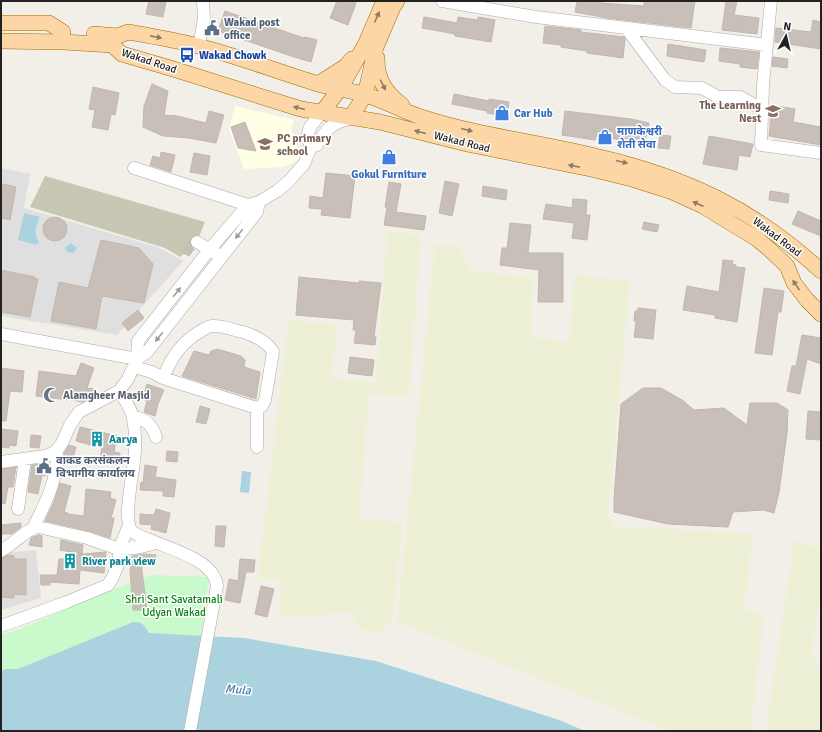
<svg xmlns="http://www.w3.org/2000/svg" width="822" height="732" font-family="Signika,'Noto Sans Devanagari',sans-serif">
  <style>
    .residential { fill: #e0dfdf }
    .education { fill: #ffffe5 }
    .construction { fill: #c7c7b4 }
    .farmland { fill: #eef0d5 }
    .park { fill: #c8facc }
    .water { fill: #aad3df }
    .building { fill: #c7bfb8; stroke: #c4b6ab }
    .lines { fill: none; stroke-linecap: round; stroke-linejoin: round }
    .minor-casing { stroke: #a9a9a9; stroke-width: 13 }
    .major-casing { stroke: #a06b00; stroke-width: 16 }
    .minor { stroke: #fff; stroke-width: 12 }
    .major { stroke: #fcd6a4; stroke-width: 15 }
    .oneway { fill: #8f7c63 }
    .oneway2 { fill: #9c9c9c }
    .labels { text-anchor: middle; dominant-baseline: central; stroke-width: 3; stroke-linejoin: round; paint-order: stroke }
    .service-label { font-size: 11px; font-weight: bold; fill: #4e5e75; stroke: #fff; text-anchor: start }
    .transit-label { font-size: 11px; font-weight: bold; fill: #164399; stroke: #fff; text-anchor: start }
    .street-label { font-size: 11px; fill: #222; stroke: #fff }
    .education-label { font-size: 11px; font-weight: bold; fill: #785e54; stroke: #fff; text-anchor: end }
    .shop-label { font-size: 11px; font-weight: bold; fill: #366cbe; stroke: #fff; text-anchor: start }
    .worship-label { font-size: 11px; font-weight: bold; fill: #5b616d; stroke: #fff; text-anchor: start }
    .culture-label { font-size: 11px; font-weight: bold; fill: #0d838f; stroke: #fff; text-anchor: start }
    .park-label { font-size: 11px; fill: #0c8416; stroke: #fff }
    .water-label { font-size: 12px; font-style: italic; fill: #4a7aab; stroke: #fff }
  </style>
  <rect width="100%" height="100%" fill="#f2efe9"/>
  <path class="residential" d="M 1,168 L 30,174 L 24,208 L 160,248 L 183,261 L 117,335 L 1,316 Z
    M 36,550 L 41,598 L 1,610 L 1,555 L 3,553 Z"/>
  <path class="education" d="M 235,106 L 294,120 L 291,129 L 301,158 L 285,167 L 244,169 L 229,129 Z"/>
  <path class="construction" d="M 45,176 L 205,222 L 197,242 L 180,257 L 165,248 L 30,207 Z"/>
  <path class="farmland" d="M 387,231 L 421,235 L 409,396 L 369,394 L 359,520 L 403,522 L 392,621 L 384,629 L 374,633 L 359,628 L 351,613 L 279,617 L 282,580 L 258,578 L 288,320 L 338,325 L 331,378 L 376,383 Z
    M 435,244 L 460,247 L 470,271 L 533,278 L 531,337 L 569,342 L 575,275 L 630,281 L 608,516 L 614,526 L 753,534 L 744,609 L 764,616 L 751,731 L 671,731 L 397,622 Z
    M 794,540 L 821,549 L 821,586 L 811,659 L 821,663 L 821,731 L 766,731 Z"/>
  <path class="park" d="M 153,575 L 209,577 L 201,636 L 149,633 L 146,626 L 133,622 L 18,669 L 6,669 L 1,671 L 1,635 L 23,628 L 113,589 Z"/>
  <path class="water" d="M 24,213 L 40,217 C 35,226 34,234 39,242 L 36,245 L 18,240 Z
    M 71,243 L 77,248 L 73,253 L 67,252 L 65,248 Z
    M 242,471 L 251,472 L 249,493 L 240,492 Z
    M 133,622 C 142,622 145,625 149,633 L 244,638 L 376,661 L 559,720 L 585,731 L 1,731 L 1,671 L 6,669 L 18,669 Z"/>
  <path class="building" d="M 149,1 L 166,1 L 163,17 L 146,14 Z
    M 337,1 L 351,1 L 356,3 L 348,25 L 330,18 Z
    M 577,1 L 601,1 L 601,3 L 644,6 L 644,1 L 695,1 L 691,28 L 607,18 L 575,12 Z
    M 726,1 L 737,1 L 734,15 L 759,18 L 757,34 L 722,30 Z
    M 225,11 L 304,38 L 305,37 L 317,40 L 311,62 L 291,56 L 218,31 Z
    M 424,17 L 457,23 L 458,17 L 477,20 L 478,17 L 495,20 L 491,42 L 455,36 L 455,34 L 422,28 Z
    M 813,20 L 821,22 L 821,49 L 775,42 L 776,28 L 811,32 Z
    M 545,26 L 581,30 L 581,32 L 624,37 L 625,39 L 623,58 L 587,53 L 587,51 L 561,47 L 561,45 L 543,43 Z
    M 668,44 L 706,50 L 704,62 L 667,56 Z
    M 720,48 L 759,52 L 757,69 L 740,67 L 740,64 L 719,61 Z
    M 773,57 L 788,59 L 787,68 L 772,66 Z
    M 152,84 L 168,91 L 164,115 L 177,116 L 206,123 L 209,111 L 224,115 L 216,143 L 189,138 L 163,136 L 143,127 L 144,106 Z
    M 93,87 L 119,93 L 115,115 L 111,114 L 108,130 L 92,127 L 95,110 L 89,109 Z
    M 454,94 L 489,101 L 489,99 L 509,102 L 507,116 L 487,113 L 487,111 L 452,104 Z
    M 770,105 L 795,109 L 793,122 L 821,127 L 821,145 L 769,136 L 771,115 L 770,114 Z
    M 565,111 L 631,119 L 649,123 L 645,141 L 629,138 L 629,141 L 596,136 L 595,140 L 562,135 Z
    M 245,122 L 256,151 L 238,148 L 231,127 Z
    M 660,135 L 671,136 L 669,149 L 658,148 Z
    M 709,136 L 753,144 L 750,157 L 739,155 L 737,170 L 703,164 Z
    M 161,152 L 175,155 L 171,172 L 150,165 L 153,156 L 160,158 Z
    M 194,153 L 210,156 L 207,175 L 190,172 Z
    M 326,173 L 355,176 L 350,218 L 321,215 L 322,209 L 309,208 L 310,196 L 323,198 Z
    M 445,181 L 459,184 L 452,216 L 439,213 Z
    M 389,182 L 401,184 L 396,212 L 426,216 L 424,230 L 384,225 L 387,207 L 385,207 Z
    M 3,184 L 16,187 L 10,220 L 1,218 L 1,186 Z
    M 483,186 L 507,190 L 506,200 L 482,196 Z
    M 770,191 L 789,194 L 788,203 L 769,200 Z
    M 573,199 L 587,200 L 586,215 L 590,215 L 587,240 L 572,238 L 574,223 L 543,219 L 546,204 L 572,208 Z
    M 798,211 L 821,221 L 821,236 L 792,224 Z
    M43 229a12 12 0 1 1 24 0a12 12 0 1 1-24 0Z
    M 644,222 L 659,225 L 657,232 L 642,229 Z
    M 510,223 L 531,225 L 528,253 L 563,253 L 563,302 L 538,302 L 539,270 L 500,265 L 502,248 L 507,248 Z
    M 101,240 L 139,248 L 153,264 L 144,303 L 102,296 L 96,329 L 51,321 L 59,282 L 88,288 Z
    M 190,241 L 191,246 L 194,249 L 189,256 L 182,252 Z
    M 723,260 L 733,261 L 732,264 L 736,265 L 736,267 L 745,268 L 737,322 L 715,318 L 715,315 L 683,310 L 687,286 L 719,292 Z
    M 1,270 L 35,277 L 34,278 L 38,279 L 30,317 L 1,312 Z
    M 299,277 L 359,283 L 359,281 L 381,283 L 374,337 L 376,337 L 375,345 L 354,343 L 356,330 L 353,330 L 354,320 L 296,315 Z
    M 764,288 L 784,291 L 781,312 L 778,312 L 772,355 L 755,353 Z
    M 638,308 L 656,310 L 653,339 L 634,337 L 636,321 L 634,321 L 635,311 L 638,311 Z
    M 138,310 L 144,318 L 128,331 L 122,323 Z
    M 802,335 L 821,338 L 821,364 L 807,359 L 800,394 L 787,391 L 792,366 L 796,366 Z
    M 217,349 L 241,356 L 245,360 L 244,367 L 260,372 L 256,399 L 182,376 L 194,351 L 209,355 L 211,351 Z
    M 350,357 L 374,360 L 372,376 L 348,373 Z
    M 81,363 L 94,368 L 87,388 L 94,389 L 92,397 L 82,402 L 68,399 L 68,400 L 36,396 L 39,371 L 76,376 Z
    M 1,368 L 24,371 L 22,392 L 10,391 L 6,421 L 1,421 Z
    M 147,384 L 164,390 L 158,404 L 155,416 L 144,412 L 147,401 L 142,399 Z
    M 643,388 L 661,388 L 682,400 L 694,410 L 724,408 L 747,425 L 750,403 L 777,403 L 788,410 L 787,433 L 779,492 L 774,513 L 763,510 L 733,512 L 728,527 L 668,524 L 614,512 L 614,499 L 621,404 Z
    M 200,406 L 210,409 L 206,424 L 196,422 Z
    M 808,411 L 821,412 L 821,440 L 806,439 Z
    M 80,427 L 117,436 L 114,452 L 120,453 L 119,461 L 100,458 L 102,448 L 76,441 Z
    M 1,429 L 18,431 L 16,446 L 9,445 L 9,448 L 1,447 Z
    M 31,435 L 41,436 L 39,448 L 30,447 Z
    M 69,445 L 76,447 L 72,461 L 64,459 L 64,453 Z
    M 167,451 L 178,452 L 177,462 L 166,461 Z
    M 44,464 L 47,464 L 45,476 L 42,475 L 38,494 L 28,492 L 32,465 Z
    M 145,465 L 157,467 L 155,477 L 176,480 L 174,497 L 163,496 L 163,491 L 140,490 L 141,482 L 143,483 Z
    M 16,467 L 13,487 L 8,487 L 5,504 L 1,503 L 1,469 Z
    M 60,483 L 71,486 L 64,512 L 68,513 L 68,514 L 84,516 L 86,489 L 111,492 L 110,498 L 116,500 L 111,518 L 114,518 L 110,538 L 89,531 L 45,521 L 54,502 Z
    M 156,509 L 170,513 L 166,533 L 151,529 L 152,525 L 140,524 L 140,514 L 154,515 Z
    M 21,523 L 21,527 L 12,534 L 1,534 L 1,525 Z
    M 216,526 L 226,526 L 224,547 L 215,546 Z
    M 38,535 L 42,536 L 42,547 L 29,545 L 31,538 Z
    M 61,540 L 83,545 L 82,554 L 106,552 L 104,573 L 80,570 L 79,584 L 50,582 L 50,585 L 41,585 L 40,575 L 57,575 L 59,559 L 75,559 L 76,555 L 82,554 L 60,550 Z
    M 144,554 L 156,555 L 154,565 L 141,563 L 147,610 L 133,610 L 130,570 L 132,556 Z
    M 8,555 L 14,556 L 14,559 L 26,559 L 26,595 L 14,594 L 14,598 L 1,597 L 2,558 Z
    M 240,559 L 255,560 L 254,572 L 246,572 L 240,603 L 225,600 L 229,579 L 238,581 Z
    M 261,586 L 274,589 L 267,617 L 255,614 Z"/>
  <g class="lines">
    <g class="minor-casing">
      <path id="minor" d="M 442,1 L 536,17 L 767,45
        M 771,1 L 763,85 L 761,145 L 821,153
        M 626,28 L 665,80 L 675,87 L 702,88 L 718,97 L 740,97 L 762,109
        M 199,46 L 204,19 L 203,1
        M 311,147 L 317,145 C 327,127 331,124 351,118
        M 311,147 L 307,137 L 310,127 L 322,112
        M 134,168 L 248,205
        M 197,242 L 215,253
        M 1,334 L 137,359 L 147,352 L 257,212 L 259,202
        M 134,367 L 152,372 L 163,378 L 257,408 L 262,406 L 265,400 L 273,352 C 268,342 253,335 243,332 C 233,330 222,325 212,326 C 208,326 203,330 199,332 C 180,344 172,357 163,378
        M 119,391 C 124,399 132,409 133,418 C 135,430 136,448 134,460 C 133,475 123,518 131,530 C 135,535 144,538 150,540 C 170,549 215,560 217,586 L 190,731
        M 257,408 L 257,447
        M 133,416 C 147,421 151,423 156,437
        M 1,462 L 45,456 L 51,454 L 57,450 L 62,443 L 70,425 L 79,412 L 119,391 L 128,379 L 137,359 L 138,341 L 209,250 L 248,205 L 259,202 L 277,191 L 288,182 L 304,164 L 311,147
        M 18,509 L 25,459
        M 33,528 C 47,500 57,482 57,450
        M 1,551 C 13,545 27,528 38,527 L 87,538 L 119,549 L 129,525
        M 1,626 L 67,602 L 108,585 L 113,577 L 119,562 L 119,549 C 132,549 143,547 155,543"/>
    </g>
    <g class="major-casing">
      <path id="major" d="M 1,23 L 49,23 L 63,32
        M 94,34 L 118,36 L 128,32 C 151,36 175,40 198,46 C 237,56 276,71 315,83 C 331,88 349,90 366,95 C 386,101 404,112 424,118 C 480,136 539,142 595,156 C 684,176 754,209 821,271
        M 1,41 L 64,42 L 112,45 L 122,54 L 170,68 L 301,109 L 380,122 L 467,144 L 591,169 L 632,179 L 670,191 L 703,206 L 757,239 L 768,248 L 787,266 L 794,283 L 807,300 L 821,314
        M 377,58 C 377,80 385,92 402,105
        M 318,84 L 346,66 L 352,59
        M 322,112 L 340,89 L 366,43 L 384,1
        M 351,117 L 365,95 L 376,47 L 393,7 L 397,1"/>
    </g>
    <use href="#minor" class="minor"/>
    <use href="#major" class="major"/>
  </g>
  <defs><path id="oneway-solid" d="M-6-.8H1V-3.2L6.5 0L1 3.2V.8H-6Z"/></defs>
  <g class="oneway">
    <use href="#oneway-solid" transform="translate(377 17) rotate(-66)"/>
    <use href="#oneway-solid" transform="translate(156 37) rotate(11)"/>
    <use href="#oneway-solid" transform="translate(383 85) rotate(64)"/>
    <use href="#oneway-solid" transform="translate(299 108) rotate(-166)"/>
    <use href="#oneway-solid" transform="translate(467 130) rotate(14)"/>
    <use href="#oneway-solid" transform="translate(420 132) rotate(-165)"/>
    <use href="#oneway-solid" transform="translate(622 162) rotate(14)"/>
    <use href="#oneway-solid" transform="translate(574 166) rotate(-169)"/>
    <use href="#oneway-solid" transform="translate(698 204) rotate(-155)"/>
    <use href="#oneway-solid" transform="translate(796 285) rotate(-124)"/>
  </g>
  <g class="oneway2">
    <use href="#oneway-solid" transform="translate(239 234) rotate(128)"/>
    <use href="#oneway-solid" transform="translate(177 292) rotate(-51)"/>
    <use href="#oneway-solid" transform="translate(159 337) rotate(129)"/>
  </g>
  <defs>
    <g id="civic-bare" transform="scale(1.2)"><path d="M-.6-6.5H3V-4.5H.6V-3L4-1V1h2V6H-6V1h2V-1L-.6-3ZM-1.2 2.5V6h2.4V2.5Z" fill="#5c6f8a" stroke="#fff" stroke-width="2.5" paint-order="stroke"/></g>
    <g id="bus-bare" transform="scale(1.2)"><path d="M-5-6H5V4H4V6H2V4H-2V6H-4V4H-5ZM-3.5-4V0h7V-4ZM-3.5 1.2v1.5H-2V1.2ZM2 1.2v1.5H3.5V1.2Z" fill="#1a4fb4" stroke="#fff" stroke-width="2.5" paint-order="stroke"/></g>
    <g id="school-bare" transform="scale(1.2)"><path d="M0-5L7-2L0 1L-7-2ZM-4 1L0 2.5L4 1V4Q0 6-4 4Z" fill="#8d6e63" stroke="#fff" stroke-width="2.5" paint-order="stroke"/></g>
    <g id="shop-bare" transform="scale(1.2)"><path d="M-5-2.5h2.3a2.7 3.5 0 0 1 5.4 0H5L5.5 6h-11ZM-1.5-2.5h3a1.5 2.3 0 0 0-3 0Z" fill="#3f7fe0" stroke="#fff" stroke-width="2.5" paint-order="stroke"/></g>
    <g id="mosque-bare" transform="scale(1.2)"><path d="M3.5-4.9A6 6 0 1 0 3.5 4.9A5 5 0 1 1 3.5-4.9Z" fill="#6b7280" stroke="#fff" stroke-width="2.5" paint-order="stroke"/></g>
    <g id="building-bare" transform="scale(1.2)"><path d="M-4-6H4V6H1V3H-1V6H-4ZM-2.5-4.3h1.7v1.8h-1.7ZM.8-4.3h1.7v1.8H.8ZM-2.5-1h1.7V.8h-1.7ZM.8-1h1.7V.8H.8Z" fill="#0f9aa8" stroke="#fff" stroke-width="2.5" paint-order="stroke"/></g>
  </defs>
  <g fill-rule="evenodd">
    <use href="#civic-bare" x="212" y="28"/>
    <use href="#bus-bare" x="187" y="55"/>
    <use href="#school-bare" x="773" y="111"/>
    <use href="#shop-bare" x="502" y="113"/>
    <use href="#shop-bare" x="605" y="137"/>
    <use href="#school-bare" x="265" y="144"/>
    <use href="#shop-bare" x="389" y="157"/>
    <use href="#mosque-bare" x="51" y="395"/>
    <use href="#building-bare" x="97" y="439"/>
    <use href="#civic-bare" x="44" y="466"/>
    <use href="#building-bare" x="70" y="561"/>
  </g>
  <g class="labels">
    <g class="service-label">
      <text x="224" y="22">Wakad post<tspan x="224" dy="13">office</tspan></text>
      <text x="56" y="460">वाकड करसंकलन<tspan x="56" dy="13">विभागीय कार्यालय</tspan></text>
    </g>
    <g class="transit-label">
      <text x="199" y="55">Wakad Chowk</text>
    </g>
    <g class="street-label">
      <text transform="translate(149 61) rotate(18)">Wakad Road</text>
      <text transform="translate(462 142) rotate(14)">Wakad Road</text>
      <text transform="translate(777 237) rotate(37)">Wakad Road</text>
    </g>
    <g class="education-label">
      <text x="761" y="105">The Learning<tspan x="761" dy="13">Nest</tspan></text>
      <text x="277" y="138" text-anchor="start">PC primary<tspan x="277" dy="13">school</tspan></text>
    </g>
    <g class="shop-label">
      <text x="514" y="113">Car Hub</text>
      <text x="617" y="131">माणकेश्वरी<tspan x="617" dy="13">शेती सेवा</tspan></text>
      <text x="389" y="174" text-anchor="middle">Gokul Furniture</text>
    </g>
    <g class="worship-label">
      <text x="63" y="395">Alamgheer Masjid</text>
    </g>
    <g class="culture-label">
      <text x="109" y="439">Aarya</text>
      <text x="82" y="561">River park view</text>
    </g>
    <g class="park-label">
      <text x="174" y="599">Shri Sant Savatamali<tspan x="174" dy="13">Udyan Wakad</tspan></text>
    </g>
    <g class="water-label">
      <text transform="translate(238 690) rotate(4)">Mula</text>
    </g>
  </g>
  <rect width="822" height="732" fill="none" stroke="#222222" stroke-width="4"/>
  <g transform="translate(786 36) rotate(8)" stroke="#ffffff" stroke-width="3" paint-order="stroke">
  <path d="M0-3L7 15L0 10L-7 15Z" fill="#222222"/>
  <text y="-6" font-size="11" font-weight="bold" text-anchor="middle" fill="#222222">N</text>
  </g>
</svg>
